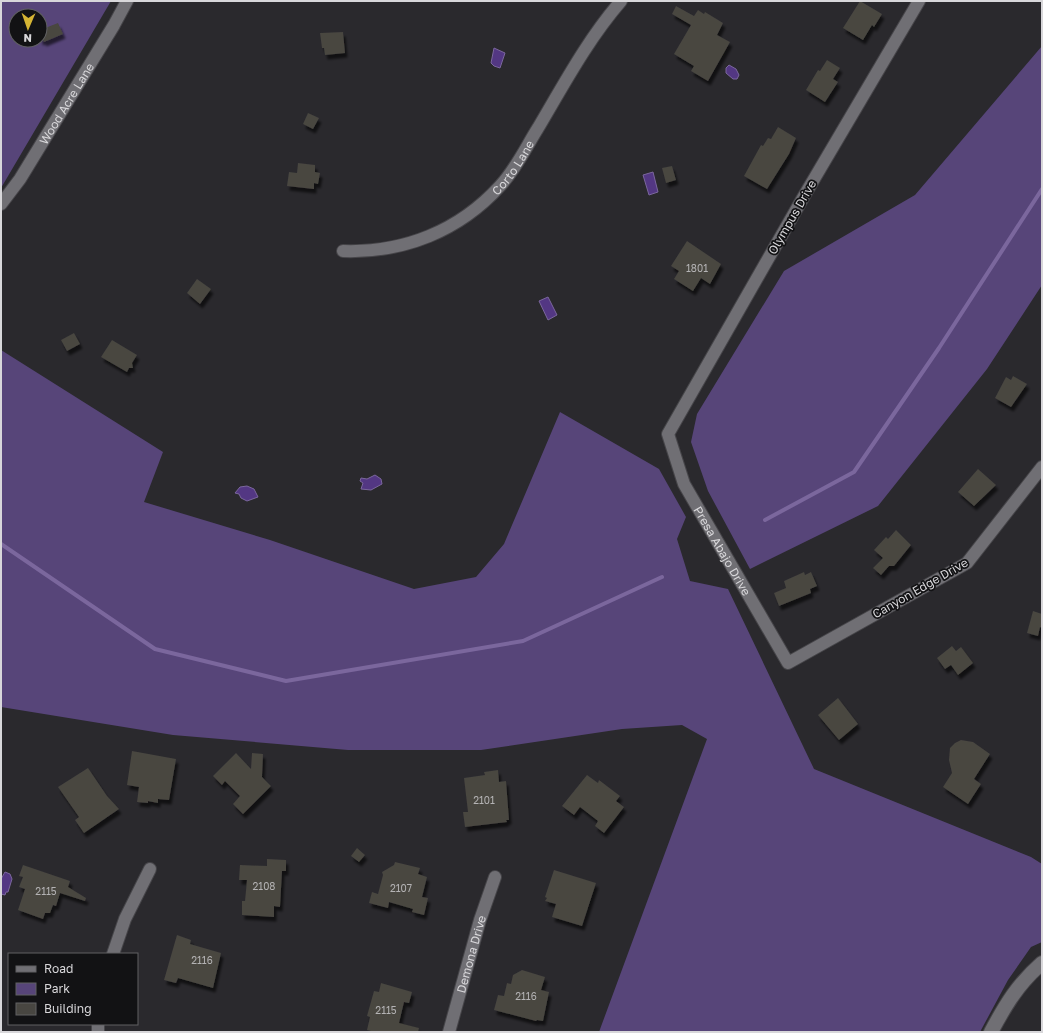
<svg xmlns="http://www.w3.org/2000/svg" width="1043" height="1033" font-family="'Golos Text',sans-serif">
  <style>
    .green { fill: #574579; fill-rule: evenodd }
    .water { fill: #533783; stroke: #7b679d }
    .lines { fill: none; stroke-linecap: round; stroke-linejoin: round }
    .stream { stroke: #7b679d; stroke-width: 4 }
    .building { fill: #484641; filter: url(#shadow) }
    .minor-casing { stroke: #464549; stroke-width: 14 }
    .tertiary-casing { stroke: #464549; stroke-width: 16 }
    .minor { stroke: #706f74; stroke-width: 12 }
    .tertiary { stroke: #706f74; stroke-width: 14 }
    .labels { text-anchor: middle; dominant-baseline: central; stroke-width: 3.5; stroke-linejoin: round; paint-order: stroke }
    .number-label { font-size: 10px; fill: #b4b3b4 }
    .street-label { font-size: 12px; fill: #d8d7da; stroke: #121214 }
  </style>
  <defs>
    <filter id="shadow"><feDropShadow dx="2.5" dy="4.5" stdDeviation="1" flood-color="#0009"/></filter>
  </defs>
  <rect width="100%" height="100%" fill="#2a292d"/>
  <path class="green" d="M 1,1 L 111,1 L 1,188 ZM 16,16 L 40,16 L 40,40 L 16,40 Z
    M 1042,46 L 1042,285 L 987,369 L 878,506 L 750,569 L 708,491 L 691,442 L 697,414 L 784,271 L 915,195 Z
    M 1,350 L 163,452 L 144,502 L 270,540 L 414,589 L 476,577 L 504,544 L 560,412 L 659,469 L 686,517 L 677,539 L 690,581 L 728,589 L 814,769 L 1031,857 L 1042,864 L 1042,942 L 1031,947 L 1008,980 L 980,1032 L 599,1032 L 707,739 L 682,725 L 622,729 L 481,750 L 348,750 L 173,735 L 1,707 Z"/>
  <path class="water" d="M 494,48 L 505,53 L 500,68 L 494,66 L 491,63 Z
    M 729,65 L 736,69 L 739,75 L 737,79 L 733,79 L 726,73 L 726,68 Z
    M 653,172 L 658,192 L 649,195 L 643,175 Z
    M 548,297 L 557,315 L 548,320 L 539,301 Z
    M 375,475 L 381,479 L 382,484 L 371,490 L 361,489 L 363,483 L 360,481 L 361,478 L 367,479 Z
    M 247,486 L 254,489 L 258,497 L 247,501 L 241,498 L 239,494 L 235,493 L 240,487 Z
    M 5,872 L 10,874 L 12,879 L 8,892 L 6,892 L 5,895 L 1,894 L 1,879 Z"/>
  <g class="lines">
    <path class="stream" d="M 765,520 L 854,472 L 939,348 L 1042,189
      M 1,544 L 155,649 L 286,681 L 523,641 L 662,577"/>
  </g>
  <path class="building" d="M 860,1 L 882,14 L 874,27 L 872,25 L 863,40 L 843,28 Z
    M 676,6 L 694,16 L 698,10 L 704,14 L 705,12 L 723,23 L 717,35 L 730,42 L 708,81 L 691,71 L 694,66 L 674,54 L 691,25 L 672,14 Z
    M 58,23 L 63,34 L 44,42 L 43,40 L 40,41 L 40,30 Z
    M 343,32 L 345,53 L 325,55 L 324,48 L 322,48 L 320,33 Z
    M 827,60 L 840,68 L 833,79 L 838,82 L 825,102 L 806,90 L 818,70 L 820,71 Z
    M 308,113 L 319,118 L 313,129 L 303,124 Z
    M 778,127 L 796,138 L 789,154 L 767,189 L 744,176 L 761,145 L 763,146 L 768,138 L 771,139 Z
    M 298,163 L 315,165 L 315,172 L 320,173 L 318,184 L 314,183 L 314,189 L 287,186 L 289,172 L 297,173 Z
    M 672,166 L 676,180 L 666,183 L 662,168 Z
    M 687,241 L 721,264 L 710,284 L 701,278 L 693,291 L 674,279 L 679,271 L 671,266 Z
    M 197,279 L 211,289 L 200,304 L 187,293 Z
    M 74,333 L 80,344 L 67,351 L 61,340 Z
    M 112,340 L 137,355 L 132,363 L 133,368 L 129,368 L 127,372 L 101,357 Z
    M 1013,376 L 1027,384 L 1011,407 L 995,398 L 1006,377 L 1011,380 Z
    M 978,469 L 996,485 L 974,506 L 958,492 Z
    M 896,530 L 911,545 L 894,566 L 889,566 L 881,575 L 873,568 L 883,558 L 874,550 L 886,537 L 888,539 Z
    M 804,572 L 805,575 L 811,572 L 817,586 L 810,589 L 811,593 L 779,606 L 774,593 L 786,588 L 784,581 Z
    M 1033,611 L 1042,614 L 1042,628 L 1040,627 L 1038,636 L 1027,633 Z
    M 952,646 L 956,651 L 961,647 L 973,663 L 958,675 L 951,665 L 945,669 L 937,658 Z
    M 838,698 L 858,724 L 839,740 L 818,715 Z
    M 961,740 L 973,742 L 990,754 L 974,779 L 981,784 L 968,804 L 943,787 L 952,773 L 949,760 L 950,748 L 955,743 Z
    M 132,751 L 176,759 L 169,800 L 158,799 L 158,803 L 148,801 L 148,803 L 137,802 L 139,787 L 127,785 Z
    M 236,753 L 251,769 L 252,753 L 263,754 L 262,777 L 271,786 L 243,814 L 233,804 L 240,796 L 225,781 L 222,785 L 213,776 Z
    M 88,768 L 107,796 L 119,809 L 84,833 L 75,820 L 79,817 L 58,787 Z
    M 498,770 L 499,782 L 506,781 L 509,820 L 506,820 L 507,822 L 465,827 L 463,812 L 468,812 L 464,778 L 485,775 L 484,772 Z
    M 587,775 L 598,783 L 599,780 L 620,796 L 616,801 L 624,807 L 604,833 L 595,826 L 598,821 L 580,807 L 574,815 L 562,806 Z
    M 357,848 L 365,855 L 359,862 L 351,856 Z
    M 267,859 L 286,860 L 286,871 L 282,871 L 280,907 L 274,906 L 274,917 L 242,915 L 242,901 L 245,901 L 247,880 L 239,880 L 240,865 L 267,866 Z
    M 395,862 L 420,868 L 418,874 L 427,877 L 422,897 L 428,898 L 424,915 L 412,912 L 413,909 L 389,902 L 388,908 L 369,903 L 372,892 L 378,894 L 383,875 L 382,872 L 394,865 Z
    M 23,865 L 70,881 L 68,887 L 86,898 L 85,901 L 60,893 L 56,906 L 53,905 L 50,913 L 45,913 L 43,919 L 18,910 L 25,889 L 19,887 L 23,877 L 19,876 Z
    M 554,870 L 596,883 L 582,926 L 552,917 L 556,904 L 545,901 L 547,898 L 545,897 Z
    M 177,935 L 191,940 L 190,944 L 221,953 L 213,988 L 178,978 L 176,983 L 164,980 Z
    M 522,970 L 545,977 L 541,990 L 549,992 L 543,1021 L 537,1020 L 536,1021 L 494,1010 L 498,995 L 504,996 L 507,983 L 511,984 L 513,975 Z
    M 381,983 L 412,992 L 409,1003 L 404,1002 L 399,1023 L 419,1028 L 418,1032 L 375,1032 L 367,1030 L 370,1017 L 367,1016 L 374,991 L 379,992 Z"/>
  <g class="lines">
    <g class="minor-casing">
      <g id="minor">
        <path id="s1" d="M 919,1 L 804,196 L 668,434 L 684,484 L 788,663 L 967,563 L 1042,467"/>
        <path id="s2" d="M 1,204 L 20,179 L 114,25 L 127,1"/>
        <path id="s3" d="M 343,251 C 404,253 459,231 500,186 C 516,169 526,147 538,128 C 564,84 588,39 621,1"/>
        <path d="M 113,954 L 125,919 L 150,869"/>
        <path d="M 98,1032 L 98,1024"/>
        <path id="s4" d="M 449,1032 L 480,920 L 495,877"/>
      </g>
    </g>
    <g class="tertiary-casing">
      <path id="tertiary" d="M 991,1032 C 1006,1004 1018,984 1042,963"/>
    </g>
    <use href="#minor" class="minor"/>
    <use href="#tertiary" class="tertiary"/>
  </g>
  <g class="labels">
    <g class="number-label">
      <text x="697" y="268">1801</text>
      <text x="484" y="800">2101</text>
      <text x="264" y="886">2108</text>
      <text x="401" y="888">2107</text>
      <text x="46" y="891">2115</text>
      <text x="202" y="960">2116</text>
      <text x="526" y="996">2116</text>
      <text x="386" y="1010">2115</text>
    </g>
    <g class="street-label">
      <text stroke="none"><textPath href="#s2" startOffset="120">Wood Acre Lane</textPath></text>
      <text stroke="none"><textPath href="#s3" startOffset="198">Corto Lane</textPath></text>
      <text transform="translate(792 217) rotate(-60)">Olympus Drive</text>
      <text stroke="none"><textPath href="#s1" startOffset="630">Presa Abajo Drive</textPath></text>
      <text transform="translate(920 588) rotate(-30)">Canyon Edge Drive</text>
      <text stroke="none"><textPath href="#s4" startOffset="81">Demona Drive</textPath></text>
    </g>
  </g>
  <rect width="1043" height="1033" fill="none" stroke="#d8d7da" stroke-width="4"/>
  <rect x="8" y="953" width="130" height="72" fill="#121214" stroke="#616163"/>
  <rect x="16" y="966" width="20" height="6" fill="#706f74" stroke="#616163"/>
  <text x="44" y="973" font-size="12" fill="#d8d7da">Road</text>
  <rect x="16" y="983" width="20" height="12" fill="#574579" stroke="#616163"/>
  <text x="44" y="993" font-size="12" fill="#d8d7da">Park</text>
  <rect x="16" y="1003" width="20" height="12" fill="#484641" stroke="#616163"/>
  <text x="44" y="1013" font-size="12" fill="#d8d7da">Building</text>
  <g transform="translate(28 28) rotate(182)"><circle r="19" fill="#121214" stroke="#616163"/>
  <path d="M0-3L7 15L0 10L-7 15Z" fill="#d6b534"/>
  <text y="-6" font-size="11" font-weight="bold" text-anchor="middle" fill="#d8d7da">N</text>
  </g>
</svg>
